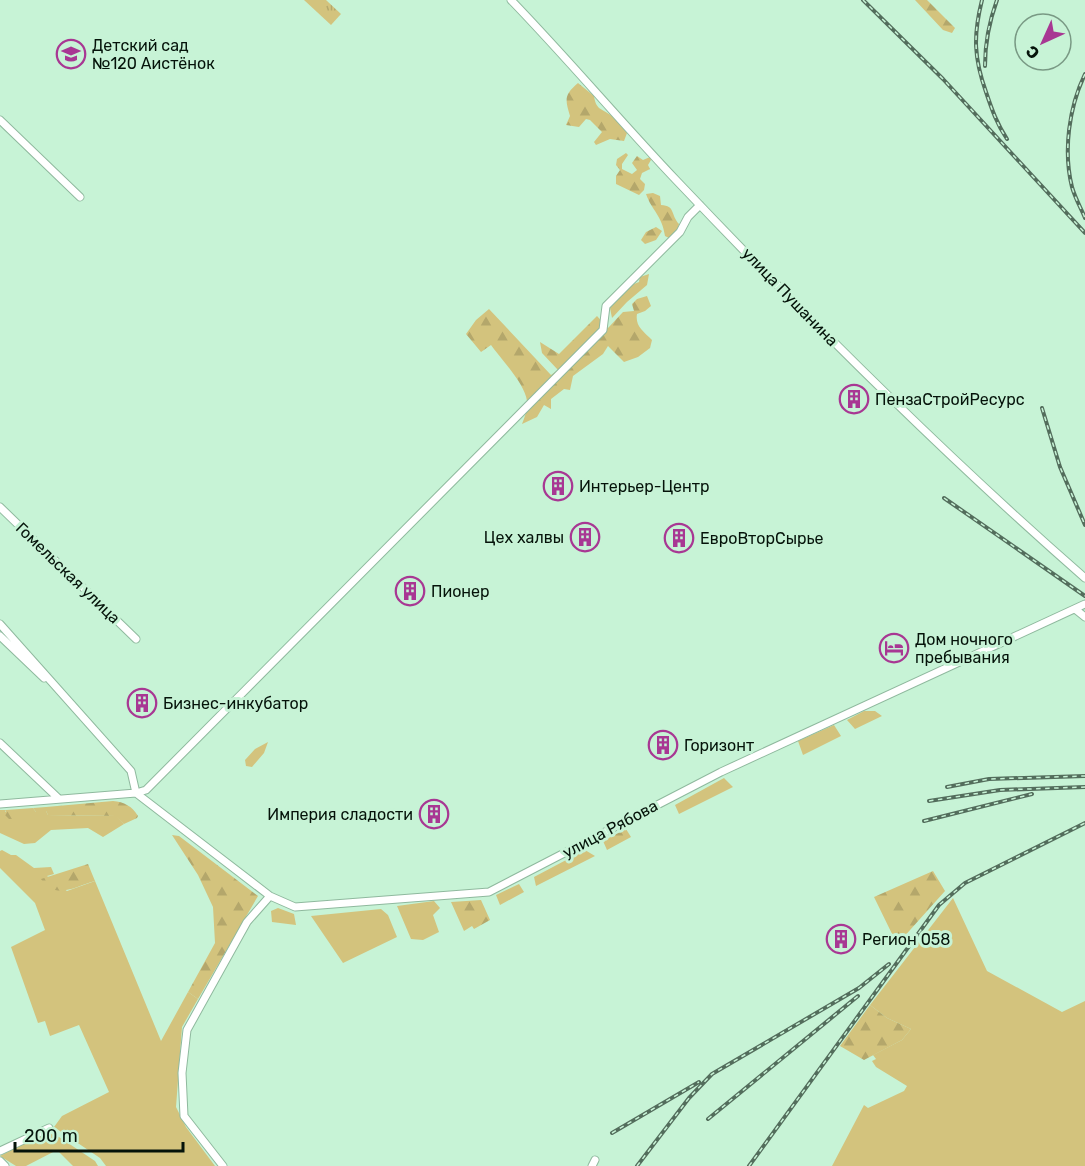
<svg xmlns="http://www.w3.org/2000/svg" width="1085" height="1166" font-family="Rubik,sans-serif">
  <style>
    .grass { fill: #d3c37d }
    .forest { fill: url(#forest-firs) }
    .park { fill: url(#park-tufts) }
    .lines { fill: none; stroke-linecap: round; stroke-linejoin: round }
    .minor-casing { stroke: #8fb99e; stroke-width: 9 }
    .minor { stroke: #fff; stroke-width: 7 }
    .rail-casing { stroke: #536d5c; stroke-width: 4 }
    .rail { stroke: #c7f3d6; stroke-width: 1.5; stroke-dasharray: 4.5; stroke-linecap: butt }
    .labels { text-anchor: middle; dominant-baseline: central; stroke-width: 6; stroke-linejoin: round; paint-order: stroke }
    .poi-label { font-size: 16px; fill: #05130a; stroke: #c7f3d6; text-anchor: start }
    .street-label { font-size: 16px; fill: #05130a; stroke: #c7f3d6 }
  </style>
  <defs>
    <pattern id="forest-firs" width="22" height="20" patternUnits="userSpaceOnUse" patternTransform="scale(1.5)"><rect width="22" height="20" fill="#d3c37d"/><path d="M5 1l3.5 6h-7zM16 11l3.5 6h-7z" fill="#b4a76b"/></pattern>
    <pattern id="park-tufts" width="24" height="20" patternUnits="userSpaceOnUse" patternTransform="scale(1.5)"><rect width="24" height="20" fill="#d3c37d"/><path d="M3 7l-1-3M5 7V3M7 7l1-3M15 17l-1-3M17 17v-4M19 17l1-3" fill="none" stroke="#b4a76b"/></pattern>
  </defs>
  <rect width="100%" height="100%" fill="#c7f3d6"/>
  <path class="grass" d="M 864,711 L 875,711 L 882,716 L 855,729 L 847,720 Z
    M 834,725 L 841,736 L 803,755 L 798,741 Z
    M 724,778 L 733,787 L 679,814 L 675,805 Z
    M 46,807 L 46,811 L 48,815 L 116,816 L 124,824 L 103,837 L 88,828 L 51,830 L 35,843 L 24,844 L 0,833 L 0,810 L 6,810 L 5,812 L 36,812 L 33,808 Z
    M 2,850 L 11,855 L 16,855 L 34,868 L 51,867 L 54,874 L 47,876 L 67,891 L 95,881 L 161,1041 L 188,992 L 198,999 L 182,1027 L 176,1107 L 186,1127 L 215,1166 L 106,1166 L 100,1158 L 54,1127 L 62,1116 L 109,1092 L 79,1025 L 50,1036 L 45,1021 L 38,1023 L 11,947 L 45,930 L 35,903 L 0,868 L 0,851 Z
    M 585,850 L 595,856 L 536,886 L 534,877 Z
    M 519,884 L 524,892 L 500,905 L 496,895 Z
    M 953,898 L 987,971 L 1062,1012 L 1085,1001 L 1085,1166 L 832,1166 L 864,1105 L 868,1108 L 904,1091 L 907,1086 L 876,1067 L 872,1061 L 876,1059 L 873,1055 L 902,1040 L 911,1029 L 887,1018 L 870,1005 Z
    M 434,901 L 440,908 L 433,915 L 439,932 L 423,940 L 411,939 L 397,906 Z
    M 278,908 L 294,914 L 296,925 L 272,922 L 271,911 Z
    M 381,909 L 388,915 L 397,937 L 343,963 L 311,916 Z
    M 46,1132 L 59,1137 L 95,1161 L 98,1166 L 73,1166 L 57,1150 L 26,1166 L 16,1166 L 0,1156 Z"/>
  <path class="forest" d="M 915,0 L 927,0 L 955,28 L 952,33 L 943,30 Z
    M 578,83 L 594,96 C 596,109 600,108 609,114 C 616,118 622,127 627,133 L 624,141 L 610,139 L 596,145 L 594,142 L 602,132 L 590,120 L 586,119 L 579,127 L 566,125 L 570,116 C 565,99 564,95 578,83 Z
    M 626,153 L 628,155 L 622,164 L 622,169 L 632,174 L 637,170 L 632,163 L 637,156 L 643,160 L 650,157 L 651,160 L 648,165 L 650,169 L 642,173 L 640,179 L 645,184 L 644,190 L 639,195 L 616,184 L 616,176 L 620,170 L 616,165 L 617,159 Z
    M 653,193 L 660,196 L 661,205 C 676,206 670,214 679,224 L 678,229 L 669,238 L 665,236 C 662,215 652,211 646,194 Z
    M 656,227 L 662,231 L 656,240 L 645,244 L 641,240 L 646,232 Z
    M 649,274 L 647,285 L 627,302 L 612,318 L 610,308 C 618,298 627,286 639,282 L 640,277 Z
    M 647,296 L 651,306 L 645,311 L 637,314 C 635,326 643,331 652,340 L 650,348 L 638,357 L 624,362 L 608,346 L 603,354 L 573,376 L 570,390 L 564,389 L 551,399 L 551,409 L 544,405 L 537,417 L 522,424 C 525,416 528,409 527,401 C 525,384 501,359 491,345 L 481,352 L 466,334 L 476,320 L 489,309 L 551,375 L 558,370 L 542,353 L 540,342 L 559,354 L 597,316 L 608,328 L 623,312 L 634,311 L 632,304 L 637,299 Z
    M 268,742 L 264,753 L 252,767 L 246,766 L 245,760 L 255,749 Z
    M 113,801 C 124,802 132,806 138,816 L 137,818 L 124,824 L 115,816 L 48,815 L 46,811 L 46,807 Z
    M 33,808 L 36,812 L 32,818 L 9,819 L 5,815 L 6,810 Z
    M 626,829 L 631,837 L 607,850 L 603,841 Z
    M 172,835 L 179,836 L 258,896 L 198,999 L 188,992 L 215,943 L 213,907 L 198,875 Z
    M 88,864 L 95,881 C 76,886 55,901 41,879 Z
    M 933,871 L 945,891 L 902,939 L 895,940 L 874,897 Z
    M 481,900 L 490,920 L 474,929 L 472,926 L 464,931 L 451,902 Z
    M 870,1005 L 887,1018 L 911,1029 L 902,1040 L 864,1060 L 840,1046 Z"/>
  <path class="park" d="M 304,0 L 326,0 L 341,14 L 331,25 Z"/>
  <g class="lines">
    <g class="minor-casing">
      <path id="minor" d="M 511,0 C 568,59 620,121 676,180 C 807,318 942,453 1085,578
        M 0,120 L 80,197
        M 0,507 L 136,639
        M 1075,609 L 1085,617
        M 0,624 L 131,771 L 136,793 L 146,790 L 603,330 L 606,306 L 680,232 L 688,217 L 700,205
        M 0,636 L 44,678
        M 0,743 L 58,798
        M 0,804 L 136,793 L 270,896 L 295,907 L 489,892 L 721,772 L 1085,604
        M 0,1151 L 49,1128
        M 0,1161 L 5,1166
        M 223,1166 L 184,1116 L 182,1073 L 187,1030 L 247,922 L 270,896
        M 592,1166 L 595,1160"/>
    </g>
    <use href="#minor" class="minor"/>
    <g class="rail-casing">
      <path id="rail" d="M 863,0 L 943,79 L 1085,233
        M 982,0 C 973,36 974,58 986,92 C 992,110 997,124 1007,139
        M 985,66 C 985,43 989,22 997,0
        M 1085,74 C 1069,107 1063,151 1072,187 C 1075,198 1081,208 1085,218
        M 1042,408 L 1060,467 L 1085,525
        M 944,498 L 1085,596
        M 947,787 L 989,779 L 1085,776
        M 929,801 L 1000,790 L 1085,787
        M 924,821 L 1032,794
        M 708,1119 L 858,996
        M 612,1133 L 699,1082
        M 637,1166 L 689,1098 L 712,1074 L 859,988 L 889,964
        M 749,1166 L 939,905 L 965,883 L 1085,823"/>
    </g>
    <use href="#rail" class="rail"/>
  </g>
  <defs>
    <g id="school-ring" transform="scale(1.5)"><circle r="9.5" fill="#c7f3d6" stroke="#a83793" stroke-width="1.5"/><path d="M0-5L7-2L0 1L-7-2ZM-4 1L0 2.5L4 1V4Q0 6-4 4Z" fill="#a83793"/></g>
    <g id="building-ring" transform="scale(1.5)"><circle r="9.5" fill="#c7f3d6" stroke="#a83793" stroke-width="1.5"/><path d="M-4-6H4V6H1V3H-1V6H-4ZM-2.5-4.3h1.7v1.8h-1.7ZM.8-4.3h1.7v1.8H.8ZM-2.5-1h1.7V.8h-1.7ZM.8-1h1.7V.8H.8Z" fill="#a83793"/></g>
    <g id="hotel-ring" transform="scale(1.5)"><circle r="9.5" fill="#c7f3d6" stroke="#a83793" stroke-width="1.5"/><path d="M-6-4.5h1.5V1H6V5H4.5V3h-9V5H-6ZM-4 0a1.8 1.8 0 1 1 3.6 0ZM.5 0V-2.5h3Q6-2.5 6 0Z" fill="#a83793"/></g>
  </defs>
  <g fill-rule="evenodd">
    <use href="#school-ring" x="71" y="54"/>
    <use href="#building-ring" x="854" y="399"/>
    <use href="#building-ring" x="558" y="486"/>
    <use href="#building-ring" x="585" y="537"/>
    <use href="#building-ring" x="679" y="538"/>
    <use href="#building-ring" x="410" y="591"/>
    <use href="#hotel-ring" x="894" y="648"/>
    <use href="#building-ring" x="142" y="703"/>
    <use href="#building-ring" x="663" y="745"/>
    <use href="#building-ring" x="434" y="814"/>
    <use href="#building-ring" x="841" y="939"/>
  </g>
  <g class="labels">
    <g class="poi-label">
      <text x="92" y="45">Детский сад<tspan x="92" dy="18">№120 Аистёнок</tspan></text>
      <text x="875" y="399">ПензаСтройРесурс</text>
      <text x="579" y="486">Интерьер-Центр</text>
      <text x="564" y="537" text-anchor="end">Цех халвы</text>
      <text x="700" y="538">ЕвроВторСырье</text>
      <text x="431" y="591">Пионер</text>
      <text x="915" y="639">Дом ночного<tspan x="915" dy="18">пребывания</tspan></text>
      <text x="163" y="703">Бизнес-инкубатор</text>
      <text x="684" y="745">Горизонт</text>
      <text x="413" y="814" text-anchor="end">Империя сладости</text>
      <text x="862" y="939">Регион 058</text>
    </g>
    <g class="street-label">
      <text transform="translate(790 297) rotate(46)">улица Пушанина</text>
      <text transform="translate(68 573) rotate(44)">Гомельская улица</text>
      <text transform="translate(610 829) rotate(-28)">улица Рябова</text>
    </g>
  </g>
  <g transform="translate(1043 42) rotate(225)"><circle r="28" fill="#c7f3d6" stroke="#799984" stroke-width="1.5"/>
  <path d="M0-4.5L10 22L0 15L-10 22Z" fill="#a83793"/>
  <text y="-9" font-size="16" font-weight="bold" text-anchor="middle" fill="#05130a">С</text>
  </g>
  <path d="M15 1142v9h168v-9" fill="none" stroke="#05130a" stroke-width="3"/>
  <text x="24" y="1142" font-size="18" fill="#05130a" stroke="#c7f3d6" stroke-width="4.5" paint-order="stroke">200 m</text>
</svg>
